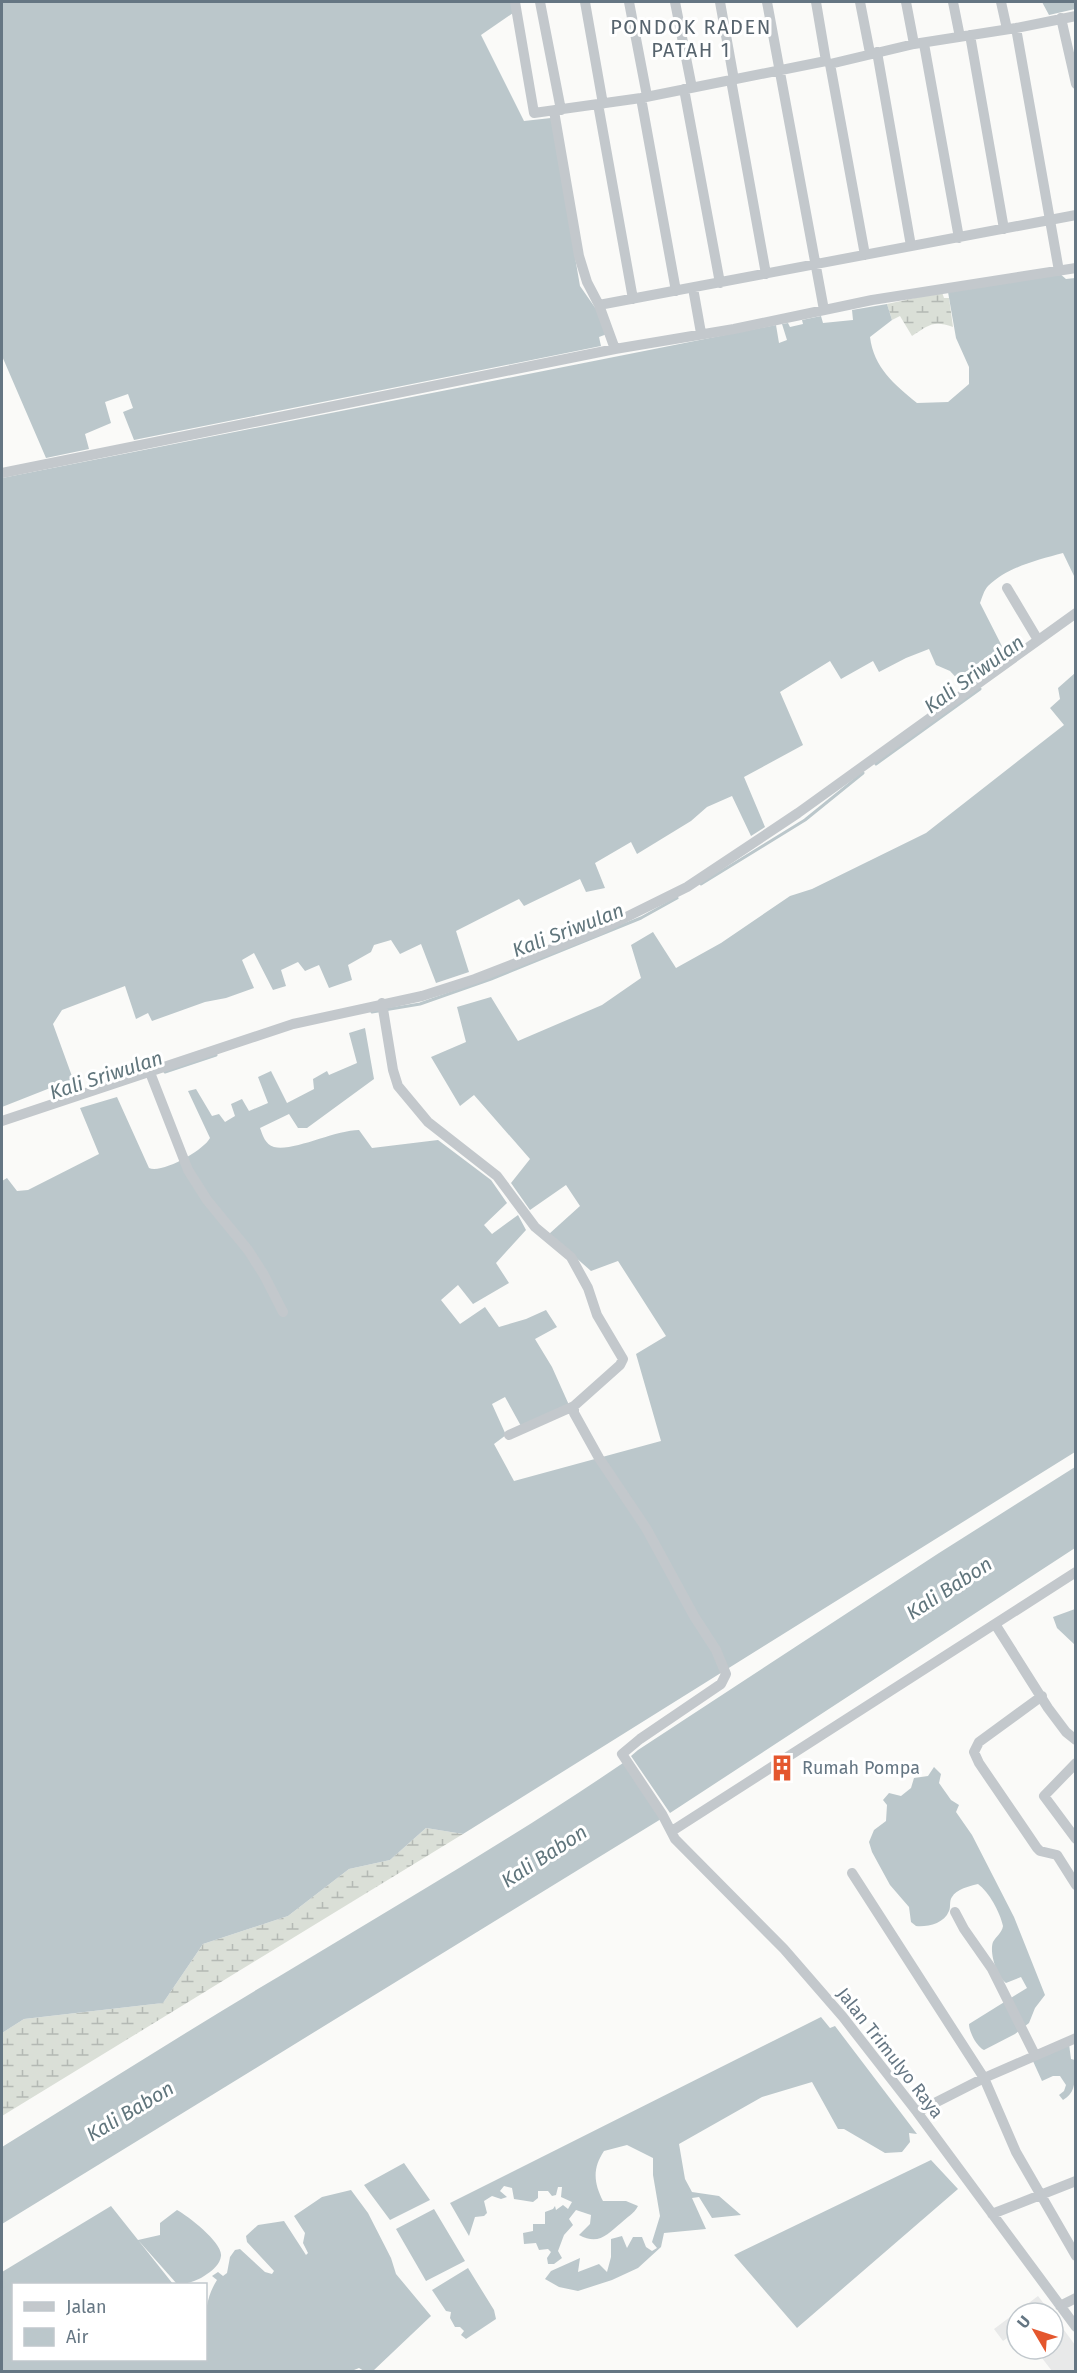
<svg xmlns="http://www.w3.org/2000/svg" width="1077" height="2373" font-family="'Fira Sans',sans-serif">
  <style>
    .built { fill: #e8e9e9 }
    .wetland { fill: url(#wetland-marsh) }
    .water { fill: #bbc7cb }
    .lines { fill: none; stroke-linecap: round; stroke-linejoin: round }
    .stream { stroke: #bbc7cb; stroke-width: 3 }
    .street { stroke: #c3c8cc; stroke-width: 10 }
    .labels { text-anchor: middle; dominant-baseline: central; stroke-width: 6; stroke-linejoin: round; paint-order: stroke }
    .poi-label { font-size: 18px; fill: #657683; stroke: #fff; text-anchor: start }
    .street-label { font-size: 18px; fill: #657683; stroke: #fff }
    .neighbourhood-label { font-size: 20px; letter-spacing: 1.5px; fill: #57646e; stroke: #fff }
    .water-label { font-size: 20px; font-style: italic; fill: #60757c; stroke: #fff }
  </style>
  <defs>
    <pattern id="wetland-marsh" width="20" height="14" patternUnits="userSpaceOnUse" patternTransform="scale(1.5)"><rect width="20" height="14" fill="#dadfd7"/><path d="M1 5h8M5 5V1M11 12h8M15 12V8" fill="none" stroke="#b4b9b4"/></pattern>
  </defs>
  <rect width="100%" height="100%" fill="#fafaf8"/>
  <path class="built" d="M 1038,2296 L 1051,2313 L 1017,2313 L 1017,2331 L 1003,2341 L 994,2329 Z
    M 1053,2315 L 1075,2345 L 1075,2371 L 1052,2371 L 1035,2349 L 1053,2349 Z"/>
  <path class="wetland" d="M 942,292 L 944,298 L 949,298 L 953,327 C 933,320 929,325 912,336 L 900,316 L 892,320 L 887,304 Z
    M 426,1828 L 463,1834 L 2,2116 L 2,2033 L 24,2019 L 163,2003 L 203,1944 L 288,1916 L 349,1869 L 390,1860 Z"/>
  <path class="water" d="M 2,2 L 512,2 L 513,13 L 481,35 L 524,121 L 551,118 L 580,286 L 596,309 L 607,334 L 599,337 L 601,346 L 134,440 L 123,412 L 133,408 L 128,394 L 105,402 L 111,423 L 85,434 L 89,449 L 46,458 L 2,356 Z
    M 1042,2 L 1075,2 L 1075,9 L 1049,15 Z
    M 1059,273 L 1066,279 L 1075,278 L 1075,578 L 1063,553 C 1037,560 1008,567 988,586 C 984,590 982,598 980,603 L 1007,656 L 963,685 L 950,671 L 936,665 L 929,649 L 906,658 L 879,672 L 873,661 L 841,679 L 830,661 L 780,692 L 803,745 L 744,777 L 765,827 L 751,836 L 732,796 L 707,807 L 691,821 L 637,854 L 631,842 L 595,863 L 605,888 L 586,892 L 580,879 L 524,906 L 519,899 L 456,931 L 469,972 L 436,983 L 421,944 L 400,954 L 391,940 L 374,945 L 371,952 L 348,965 L 352,980 L 329,988 L 319,965 L 305,971 L 298,962 L 281,970 L 286,986 L 273,990 L 254,953 L 242,960 L 254,988 L 226,998 L 205,1002 L 152,1021 L 148,1013 L 136,1019 L 125,986 L 62,1010 L 53,1024 L 73,1079 L 2,1107 L 2,478 L 776,325 L 779,343 L 787,340 L 782,324 L 788,323 L 790,327 L 803,324 L 802,320 L 821,316 L 823,323 L 853,320 L 852,310 L 887,304 L 892,320 L 870,337 C 874,368 894,384 917,403 L 948,402 L 969,384 L 969,367 L 956,338 L 948,292 Z
    M 1075,673 L 1075,1452 L 463,1834 L 426,1828 L 390,1860 L 349,1869 L 288,1916 L 203,1944 L 163,2003 L 24,2019 L 2,2033 L 2,1181 L 7,1178 L 17,1191 L 28,1190 L 99,1154 L 80,1108 L 117,1097 L 149,1168 C 162,1174 204,1150 210,1138 L 188,1091 L 196,1089 L 212,1116 L 219,1114 L 225,1122 L 235,1116 L 231,1104 L 242,1099 L 249,1111 L 268,1103 L 258,1077 L 271,1071 L 287,1103 L 314,1089 L 313,1079 L 327,1071 L 329,1075 L 357,1063 L 349,1033 L 365,1028 L 374,1079 L 307,1128 L 298,1128 L 289,1114 L 260,1128 C 263,1136 265,1144 274,1147 C 293,1152 335,1130 359,1130 L 372,1148 L 438,1140 L 491,1180 L 507,1203 L 484,1225 L 492,1234 L 518,1215 L 526,1230 L 496,1263 L 509,1283 L 473,1304 L 458,1285 L 441,1300 L 460,1324 L 485,1307 L 499,1327 L 526,1319 L 546,1310 L 557,1327 L 535,1339 L 552,1367 L 569,1405 L 521,1426 L 505,1397 L 492,1404 L 506,1435 L 494,1444 L 514,1481 L 661,1441 L 636,1354 L 666,1336 L 618,1261 L 591,1271 L 549,1234 L 580,1206 L 566,1185 L 530,1210 L 511,1183 L 530,1159 L 474,1095 L 460,1106 L 431,1057 L 466,1042 L 457,1007 L 491,997 L 518,1041 L 602,1005 L 641,978 L 631,945 L 653,932 L 676,968 L 721,943 L 790,896 L 812,889 L 926,833 L 1064,725 L 1050,708 L 1060,699 L 1058,688 Z
    M 1075,1467 L 1075,1548 L 670,1813 L 631,1756 L 638,1750 L 939,1553 Z
    M 1075,1609 L 1075,1645 L 1057,1628 L 1053,1617 Z
    M 623,1763 L 661,1819 L 2,2224 L 2,2147 C 102,2085 202,2022 303,1962 C 411,1897 519,1834 623,1763 Z
    M 934,1767 L 941,1774 L 939,1783 L 951,1800 L 959,1805 L 956,1812 L 972,1835 L 1014,1917 L 1045,1995 L 1035,2008 L 1029,2023 L 1015,2034 L 984,2050 C 977,2047 969,2032 969,2024 L 1027,1988 L 1021,1977 L 1006,1983 C 997,1977 989,1953 993,1942 C 996,1936 1002,1933 1003,1926 C 1000,1912 989,1892 978,1884 C 970,1886 956,1889 952,1897 C 949,1901 951,1907 949,1911 C 944,1924 927,1927 916,1926 L 911,1922 L 909,1907 L 890,1885 L 872,1852 L 869,1842 L 874,1830 L 886,1821 L 887,1805 L 883,1800 L 889,1793 L 901,1796 L 911,1788 L 914,1778 L 928,1776 Z
    M 821,2017 L 830,2028 L 835,2026 L 917,2134 L 909,2133 L 910,2142 L 902,2152 L 885,2153 L 844,2129 L 838,2129 L 812,2082 L 762,2097 L 679,2144 L 685,2179 L 692,2192 L 719,2196 L 741,2215 L 712,2218 L 699,2197 L 692,2198 L 706,2229 L 664,2233 L 661,2247 L 638,2268 L 612,2280 L 578,2291 L 559,2287 L 545,2279 L 551,2271 L 580,2258 L 578,2272 L 599,2264 L 607,2272 L 611,2257 L 611,2239 L 622,2236 L 627,2248 L 633,2237 L 642,2237 L 646,2247 L 652,2251 L 657,2248 L 652,2242 L 660,2216 L 653,2175 L 653,2158 L 627,2145 L 604,2151 C 592,2169 594,2183 603,2201 L 626,2201 L 638,2206 C 634,2214 627,2217 621,2223 C 607,2234 599,2246 579,2235 L 590,2224 L 591,2215 L 576,2210 L 569,2219 L 573,2225 L 564,2235 L 558,2251 L 562,2258 L 554,2264 L 548,2264 L 547,2258 L 551,2252 L 548,2249 L 539,2250 L 536,2243 L 524,2244 L 523,2233 L 533,2231 L 533,2224 L 545,2224 L 545,2212 L 553,2209 L 555,2206 L 556,2210 L 563,2205 L 568,2209 L 572,2202 L 561,2197 L 562,2187 L 558,2187 L 556,2195 L 552,2196 L 548,2191 L 538,2191 L 538,2198 L 533,2202 L 514,2199 L 512,2188 L 504,2186 L 500,2191 L 507,2197 L 501,2199 L 492,2196 L 484,2201 L 487,2213 L 484,2216 L 475,2217 L 469,2236 L 450,2203 Z
    M 1069,2044 L 1071,2059 L 1075,2060 C 1075,2077 1077,2093 1063,2100 L 1059,2095 L 1064,2091 L 1066,2085 L 1060,2076 L 1053,2076 L 1042,2081 L 1032,2059 Z
    M 931,2160 L 958,2189 L 797,2328 L 734,2255 Z
    M 404,2163 L 430,2200 L 390,2220 L 364,2185 Z
    M 351,2190 L 368,2213 L 391,2258 L 396,2274 L 431,2316 L 373,2371 L 364,2371 L 359,2368 L 349,2372 L 2,2371 L 2,2272 L 111,2206 L 173,2284 L 14,2284 L 14,2360 L 206,2360 C 206,2330 201,2305 217,2280 L 212,2276 L 218,2272 L 223,2276 L 227,2273 L 230,2257 L 235,2250 L 240,2249 L 265,2272 L 272,2274 L 274,2271 L 247,2242 L 246,2236 L 258,2225 L 284,2221 L 306,2255 L 308,2253 L 303,2243 L 305,2233 L 294,2216 L 322,2197 Z
    M 434,2209 L 465,2261 L 426,2281 L 396,2229 Z
    M 177,2210 C 188,2216 223,2243 221,2256 C 220,2264 213,2270 207,2274 C 199,2280 187,2285 177,2284 L 138,2240 L 160,2235 L 160,2223 Z
    M 468,2268 L 494,2310 L 496,2319 L 466,2339 L 461,2335 L 464,2331 L 460,2327 L 455,2327 L 450,2318 L 451,2312 L 446,2311 L 432,2290 Z"/>
  <g class="lines">
    <path class="stream" d="M 876,764 L 980,689
      M 701,884 L 805,820 L 863,773
      M 372,1012 L 420,1004 L 491,979 L 641,918 L 677,898
      M 165,1072 L 216,1055"/>
    <path class="street" d="M 515,2 L 534,113 L 641,98 L 826,61 L 830,64 L 914,44 L 1016,28 L 1076,16
      M 540,2 L 561,110
      M 585,2 L 603,104
      M 629,2 L 647,96
      M 675,2 L 692,88
      M 720,2 L 734,80
      M 767,2 L 824,310
      M 816,2 L 826,61
      M 860,2 L 870,53
      M 906,2 L 914,44
      M 953,2 L 960,37
      M 1001,2 L 1007,29
      M 1061,18 L 1076,84
      M 1016,28 L 1059,271
      M 970,35 L 1004,229
      M 924,44 L 959,238
      M 877,52 L 911,246
      M 830,64 L 865,255
      M 731,80 L 766,274
      M 684,89 L 720,283
      M 641,98 L 676,291
      M 598,104 L 633,299
      M 554,111 L 579,256 L 587,282 L 599,305 L 615,349
      M 693,288 L 701,333
      M 599,305 L 1076,215
      M 2,473 L 615,349 L 734,329 L 872,300 L 1076,268
      M 1007,588 L 1038,640
      M 382,1003 L 393,1070 L 398,1086 L 428,1122 L 497,1176 L 535,1227 L 571,1257 L 588,1288 L 597,1315 L 623,1359 L 620,1365 L 574,1406 L 574,1413 L 599,1458 L 646,1528 L 694,1616 L 716,1650 L 726,1674 L 721,1684 L 640,1739 L 622,1754 L 662,1814 L 675,1839 L 784,1949 L 843,2017 L 917,2112 L 1076,2327
      M 149,1070 L 188,1170 L 207,1200 L 248,1250 L 264,1275 L 283,1312
      M 2,1121 L 293,1024 L 422,996 L 475,979 L 600,930 L 687,887 L 798,813 L 1076,613
      M 509,1435 L 574,1406
      M 995,1624 L 1048,1708 L 1066,1732 L 1076,1740
      M 1042,1696 L 979,1742 L 974,1752 L 979,1763 L 1037,1848 L 1040,1851 L 1057,1855 L 1076,1885
      M 1076,1763 L 1044,1796 L 1076,1839
      M 672,1831 L 1076,1572
      M 852,1873 L 984,2078 L 1016,2152 L 1076,2256
      M 955,1912 L 964,1929 L 992,1969 L 1035,2055
      M 917,2112 L 984,2078 L 1076,2038
      M 992,2214 L 1076,2181
      M 1060,2306 L 1076,2298"/>
  </g>
  <defs>
    <g id="building-bare" transform="scale(2.07)"><path d="M-4-6H4V6H1V3H-1V6H-4ZM-2.5-4.3h1.7v1.8h-1.7ZM.8-4.3h1.7v1.8H.8ZM-2.5-1h1.7V.8h-1.7ZM.8-1h1.7V.8H.8Z" fill="#e4572e" stroke="#fff" stroke-width="2.5" paint-order="stroke"/></g>
  </defs>
  <g fill-rule="evenodd">
    <use href="#building-bare" x="782" y="1768"/>
  </g>
  <g class="labels">
    <g class="poi-label">
      <text x="802" y="1768">Rumah Pompa</text>
    </g>
    <g class="street-label">
      <text transform="translate(890 2053) rotate(52)">Jalan Trimulyo Raya</text>
    </g>
    <g class="neighbourhood-label">
      <text x="691" y="27">PONDOK RADEN<tspan x="691" dy="23">PATAH 1</tspan></text>
    </g>
    <g class="water-label">
      <text transform="translate(974 674) rotate(-36)">Kali Sriwulan</text>
      <text transform="translate(568 930) rotate(-21)">Kali Sriwulan</text>
      <text transform="translate(106 1075) rotate(-18)">Kali Sriwulan</text>
      <text transform="translate(949 1588) rotate(-33)">Kali Babon</text>
      <text transform="translate(544 1856) rotate(-33)">Kali Babon</text>
      <text transform="translate(130 2111) rotate(-31)">Kali Babon</text>
    </g>
  </g>
  <rect width="1077" height="2373" fill="none" stroke="#657683" stroke-width="6"/>
  <rect x="12" y="2283" width="195" height="78" fill="#ffffff" stroke="#c1c8cd" stroke-width="1.5"/>
  <rect x="24" y="2302" width="30" height="9" fill="#c3c8cc" stroke="#c1c8cd" stroke-width="1.5"/>
  <text x="66" y="2313" font-size="18" fill="#657683">Jalan</text>
  <rect x="24" y="2328" width="30" height="18" fill="#bbc7cb" stroke="#c1c8cd" stroke-width="1.5"/>
  <text x="66" y="2343" font-size="18" fill="#657683">Air</text>
  <g transform="translate(1035 2331) rotate(309)"><circle r="28" fill="#ffffff" stroke="#c1c8cd" stroke-width="1.5"/>
  <path d="M0-4.5L10 22L0 15L-10 22Z" fill="#e4572e"/>
  <text y="-9" font-size="16" font-weight="bold" text-anchor="middle" fill="#657683">U</text>
  </g>
</svg>
